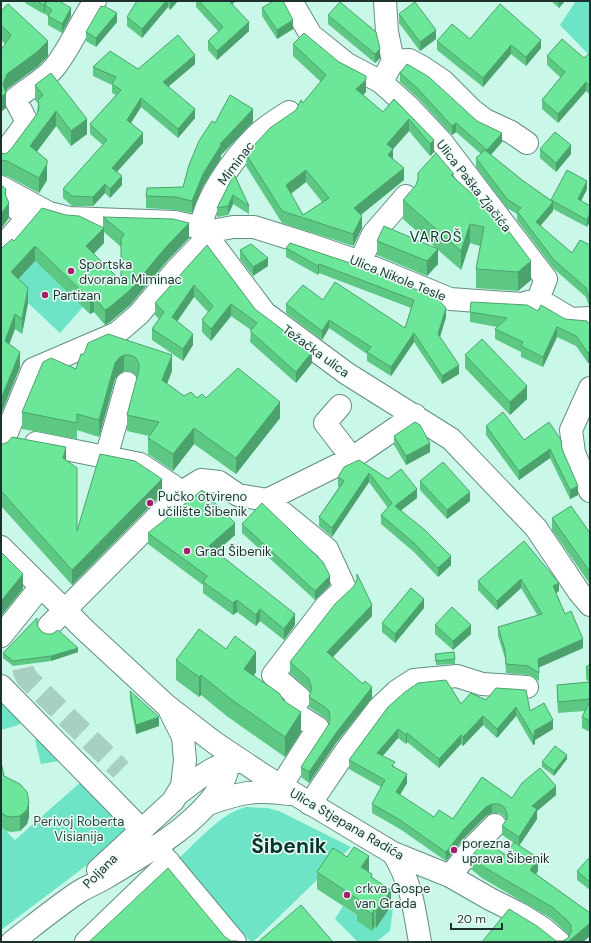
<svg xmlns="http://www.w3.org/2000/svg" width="591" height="943" font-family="'DM Sans',sans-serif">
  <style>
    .green { fill: #6ce4c5 }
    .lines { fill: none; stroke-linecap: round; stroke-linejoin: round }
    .minor-tunnel { stroke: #a7cfc2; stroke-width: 22; stroke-dasharray: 22 11; stroke-linecap: butt }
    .minor-casing { stroke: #638e81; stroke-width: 24 }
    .major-casing { stroke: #638e81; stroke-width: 24 }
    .minor { stroke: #fff; stroke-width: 22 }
    .major { stroke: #fff; stroke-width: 22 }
    .wall { fill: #5dc784; fill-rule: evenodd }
    .shaded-wall { fill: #4ca26c }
    .building { fill: #6ce79a; stroke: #4ca26c; fill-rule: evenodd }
    .poi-dot { fill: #a71f68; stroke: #ebfdf7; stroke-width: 1.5 }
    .labels { text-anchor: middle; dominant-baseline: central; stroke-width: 3; stroke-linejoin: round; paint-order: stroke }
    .street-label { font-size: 13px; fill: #1f312c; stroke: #ebfdf7 }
    .poi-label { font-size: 13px; fill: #1f312c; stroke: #ebfdf7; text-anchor: start }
    .park-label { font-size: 13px; fill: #2b473f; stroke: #ebfdf7 }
    .quarter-label { font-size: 15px; letter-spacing: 1px; fill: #08342a; stroke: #ebfdf7 }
    .town-label { font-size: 21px; font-weight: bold; fill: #08342a; stroke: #ebfdf7 }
  </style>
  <rect width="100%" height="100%" fill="#c9f7e8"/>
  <path class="green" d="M 576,1 L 590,1 L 590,56 L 560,25 Z
    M 35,261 L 83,307 L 60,333 L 11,287 Z
    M 1,698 L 23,721 L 18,725 L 1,730 Z
    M 38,738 L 58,761 L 41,764 L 35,740 Z
    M 82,781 L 126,828 L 125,833 L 87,865 L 1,930 L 1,826 L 15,840 Z
    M 246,807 L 267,808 L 279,811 L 351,847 L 253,942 L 251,942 L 178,859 C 197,842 221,813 246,807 Z
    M 343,906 L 376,928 L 391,906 L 393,908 L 390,931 L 376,942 L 358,942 L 335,919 Z"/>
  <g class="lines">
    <path class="minor-tunnel" d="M 35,639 C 23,651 18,662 27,678 L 121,770"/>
    <g class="minor-casing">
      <path id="minor" d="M 291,1 L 311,35 L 347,64 L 381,82 L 409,107 L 441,141 L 546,279 L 538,299
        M 385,1 L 387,32 L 393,61 L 386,74
        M 393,61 L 409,60 L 422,67 L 443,81 L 472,110 L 485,120 L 511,132 L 527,143
        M 1,157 L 27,122 L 15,99 C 27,89 44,80 54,68 C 71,47 80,22 95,1
        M 1,187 L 49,213 L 69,218 L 175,222 L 201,228 L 265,313 L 346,373 L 451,439 L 536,528 L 579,592 L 590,605
        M 201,228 C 205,198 233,159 254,138 C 264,127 277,120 289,112
        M 1,248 L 29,216 L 17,209
        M 360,262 L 373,234 L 406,196
        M 590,388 L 571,430 L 574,453 L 590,491
        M 340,406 L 325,423 L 352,458
        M 36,443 L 140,464 L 182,492
        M 1,447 L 33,369 L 117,333 L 139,314 L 176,270 L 208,237 L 217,230 L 233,227 L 254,227 L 308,244 L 360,262 L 450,299 L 522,304 L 538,299 L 571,319 L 590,318
        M 106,458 L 127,383
        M 267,500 L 327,549 L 345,588 L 326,606 L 273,675 L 300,698 L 291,711 L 318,728 L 281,786
        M 49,626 L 182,492 L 201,480 L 219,482 L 238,495 L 267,500 L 352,458 L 415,415
        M 1,636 L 34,595
        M 1,686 L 133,821
        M 310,804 L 346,751 L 379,708 L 397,691 L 414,680 L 457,676 L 482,684 L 527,687
        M 155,846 L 235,942
        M 450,876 L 473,847 L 495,825
        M 86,942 L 169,862"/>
    </g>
    <g class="major-casing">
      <path id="major" d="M 1,547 L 86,631 L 167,706 L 215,743 L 263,775 L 393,853 L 450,876 L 490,899 L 522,915 L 544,929 L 559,942
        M 178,794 C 197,780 216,761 240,762
        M 208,804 C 240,793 255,789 289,794
        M 393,853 C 412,884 414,908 420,942
        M 98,870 L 173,801 L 182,786 L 185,760 L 183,737 L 170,711
        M 12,942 C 33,926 55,908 77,893 C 86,887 97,883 107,877 C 145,854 198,825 221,785 C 228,773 232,760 222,748"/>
    </g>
    <use href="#minor" class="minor"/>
    <use href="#major" class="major"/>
  </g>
  <path class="wall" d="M 25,1 L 59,1 L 71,16 L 62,33 L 48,25 L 48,16 L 45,14 L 45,12 L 44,14 L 25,3 Z
    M 137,1 L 178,1 L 170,10 L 168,7 L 142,38 L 127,26 L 127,17 Z
    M 196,1 L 236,1 L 232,4 L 249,31 L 217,60 L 208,50 L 208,41 L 219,32 L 196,7 Z
    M 272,1 L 283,1 L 293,29 L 277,39 L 262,16 L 262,8 L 272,2 Z
    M 551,1 L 565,1 L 559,8 Z
    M 1,11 L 48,56 L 37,67 L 7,89 L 6,93 L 6,108 L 5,44 L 1,40 Z
    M 399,14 L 436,39 L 420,51 L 399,23 Z
    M 328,15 L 380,58 L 375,63 L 328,24 Z
    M 117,22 L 96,47 L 86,41 L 86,32 Z
    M 470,39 L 541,48 L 526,66 L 511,54 L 483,87 L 437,50 L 437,41 Z
    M 293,44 L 366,92 L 363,95 L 383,112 L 394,99 L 434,140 L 434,152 L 430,156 L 409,131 L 393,149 L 393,159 L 404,180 L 361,215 L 362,228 L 353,246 L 282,223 L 246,166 L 246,154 L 296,110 L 303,103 L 321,82 L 293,56 ZM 306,182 L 322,202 L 303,215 L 291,194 Z
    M 547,56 L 584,58 L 590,56 L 590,95 L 586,91 L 558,123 L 542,109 L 542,100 L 561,78 L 547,65 Z
    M 195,64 L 168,87 L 195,118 L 178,138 L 141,107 L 131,123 L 143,143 L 117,172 L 122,185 L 110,198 L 105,193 L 93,206 L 72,206 L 63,198 L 63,189 L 103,145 L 90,134 L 90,124 L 116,95 L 112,93 L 112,85 L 93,76 L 93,67 L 138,69 Z
    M 400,73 L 477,121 L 502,142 L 491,155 L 522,180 L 551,200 L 587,189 L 581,201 L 590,206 L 590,221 L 587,227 L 553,209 L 553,211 L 540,226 L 572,253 L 590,245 L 590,306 L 589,306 L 586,297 L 554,269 L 517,220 L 517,214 L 507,208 L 476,167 L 476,158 L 481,154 L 456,132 L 452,135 L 418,98 L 400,82 Z
    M 35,85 L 87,134 L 71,146 L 56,126 L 37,151 L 47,180 L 39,193 L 7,176 L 1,175 L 1,153 L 6,154 L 11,149 L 37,114 L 38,103 L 35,100 Z
    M 253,122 L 221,155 L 221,158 L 203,186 L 192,213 L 176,210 L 146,208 L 146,196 L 183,187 L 215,123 Z
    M 540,149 L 571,154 L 556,172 L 540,158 Z
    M 418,173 L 454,177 L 531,280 L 518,291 L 476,288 L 476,269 L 480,246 L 470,243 L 461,270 L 438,250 L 438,264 L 427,276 L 377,255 L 377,241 L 437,249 L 403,219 L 403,200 L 416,185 L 418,180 Z
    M 234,174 L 249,206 L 249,214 L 233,204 L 228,215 L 217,217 L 217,208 Z
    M 103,217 L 189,238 L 166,262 L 130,305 L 110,322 L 105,325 L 94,312 L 90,314 L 35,261 L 18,279 L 28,303 L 22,334 L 15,329 L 9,344 L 20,367 L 1,414 L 14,241 L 103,227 ZM 104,232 L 121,247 L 121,281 L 94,254 L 104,243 Z
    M 207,245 L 255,309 L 312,363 L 296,383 L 250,342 L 251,330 L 231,316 L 211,341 L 202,332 L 202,320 L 208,312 L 194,297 L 177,321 L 193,345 L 183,361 L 152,340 L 152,329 L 159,319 L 155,315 L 155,303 Z
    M 286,248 L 356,265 L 446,317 L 440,337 L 459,374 L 442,384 L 414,342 L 391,376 L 367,361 L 367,354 L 329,328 L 322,340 L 286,313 L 286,304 L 323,300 L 405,328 L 411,308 L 319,273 L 318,275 L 286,257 Z
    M 240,250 L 268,266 L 253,276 L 240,259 Z
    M 538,311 L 565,319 L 590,325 L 590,362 L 588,363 L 576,346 L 557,337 L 543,367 L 521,357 L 521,352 L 495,339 L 495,329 L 497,327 L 470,322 L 470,312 Z
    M 108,334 L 172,371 L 167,384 L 184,396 L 197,398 L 206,398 L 280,418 L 236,474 L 194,444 L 173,471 L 148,454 L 148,438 L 149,436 L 127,431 L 127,415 L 137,377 L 136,375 L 130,371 L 124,371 L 119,374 L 115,379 L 99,437 L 77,430 L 77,439 L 22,429 L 22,412 L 76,369 L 84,354 Z
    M 465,355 L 527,399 L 510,415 L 465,368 Z
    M 486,426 L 524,440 L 562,449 L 578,495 L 570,499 L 550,458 L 519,480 L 486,435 Z
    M 394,436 L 430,452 L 406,465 L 394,445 Z
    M 1,444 L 66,460 L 77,531 L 162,494 L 72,585 L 1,506 Z
    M 359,460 L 417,498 L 401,510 L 451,565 L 438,577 L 414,552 L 381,524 L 381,515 L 388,508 L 369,482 L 332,537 L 319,526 L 319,517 L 339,487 L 338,486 L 338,477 Z
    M 420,481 L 470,501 L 447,519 L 420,490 Z
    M 552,518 L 590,533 L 590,584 L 552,530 Z
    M 242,524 L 330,585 L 315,600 L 242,533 Z
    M 148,533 L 235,535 L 216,552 L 295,625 L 284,640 L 260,621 L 256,626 L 237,612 L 233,615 L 203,593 L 203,585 L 148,544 Z
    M 524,541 L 559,591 L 556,593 L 565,614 L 583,648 L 539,667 L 539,681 L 528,675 L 506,673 L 505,658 L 498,636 L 498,627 L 538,616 L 521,588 L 497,610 L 478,590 L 478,581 Z
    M 357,574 L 372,616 L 333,657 L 372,698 L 336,743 L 309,783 L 301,777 L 301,767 L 329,724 L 329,722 L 325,718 L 309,707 L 309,697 L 310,693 L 308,689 L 290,673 L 290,662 L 354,586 L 357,581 Z
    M 424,608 L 395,643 L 382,632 L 382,623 Z
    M 37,625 L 41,631 L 78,652 L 51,661 L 13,666 L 3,658 L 3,653 Z
    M 435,625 L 471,634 L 453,650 L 435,634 Z
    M 226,649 L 256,672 L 254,675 L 301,732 L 285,757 L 228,717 L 201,695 L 199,697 L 176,680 L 176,660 Z
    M 435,654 L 455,659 L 455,664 L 436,665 Z
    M 590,664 L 590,732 L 582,728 L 582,717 L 585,711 L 558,713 L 557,697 L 557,685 L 589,682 L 586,679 L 586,667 Z
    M 496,688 L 530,711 L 553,729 L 535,740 L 535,744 L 533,745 L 516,716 L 497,738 L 483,725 L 463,746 L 461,744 L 439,768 L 407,742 L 406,744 L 398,738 L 383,756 L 395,767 L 407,783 L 400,795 L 434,817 L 453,819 L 482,777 L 512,798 L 556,795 L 537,811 L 537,819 L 519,846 L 538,871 L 536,874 L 590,913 L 590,936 L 583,942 L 482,942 L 563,941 L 568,938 L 569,936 L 567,933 L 552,919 L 482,878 L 471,869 L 471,857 L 506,855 L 514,843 L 502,835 L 502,826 L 506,820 L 504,816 L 499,813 L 492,813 L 486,816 L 464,838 L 446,861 L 400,829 L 372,813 L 372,804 L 381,787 L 349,769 L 349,760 L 388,707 L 461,704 L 486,700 Z
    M 130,691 L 159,726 L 136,734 L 130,700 Z
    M 567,759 L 554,776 L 542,767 L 542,762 Z
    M 1,762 L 4,776 L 29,817 L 27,824 L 20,831 L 11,832 L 6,831 L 1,826 Z
    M 590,858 L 590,896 L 590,890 L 577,880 L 577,871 Z
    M 317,872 L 369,872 L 391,906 L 376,928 L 374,927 L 372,931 L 357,921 L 357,915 L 317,889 Z"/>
  <path class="shaded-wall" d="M 46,1 L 51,1 L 45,5 L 45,12 L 44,14 L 44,5 Z
    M 166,1 L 168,1 L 168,7 L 142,38 L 142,29 Z
    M 170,1 L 178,1 L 170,10 Z
    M 227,1 L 236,1 L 227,8 Z
    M 559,1 L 565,1 L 559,8 Z
    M 71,8 L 71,16 L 62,33 L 62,24 Z
    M 117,13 L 117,22 L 96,47 L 96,38 Z
    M 293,20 L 293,29 L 277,39 L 277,30 Z
    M 249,22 L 249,31 L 217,60 L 217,51 Z
    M 436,30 L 436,39 L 420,51 L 420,42 Z
    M 541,40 L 541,48 L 526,66 L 526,57 Z
    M 48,41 L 48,56 L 37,67 L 7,89 L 5,93 L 6,93 L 6,108 L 1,112 L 1,97 L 3,84 L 7,74 Z
    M 511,45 L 511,54 L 483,87 L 483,78 Z
    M 380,49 L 380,58 L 375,63 L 375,54 Z
    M 195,55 L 195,64 L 163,91 L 163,82 Z
    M 366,80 L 366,92 L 356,101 L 356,89 Z
    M 586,82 L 586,91 L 558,123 L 558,114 Z
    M 141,98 L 141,107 L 127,129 L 127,120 Z
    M 195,109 L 195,118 L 178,138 L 178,129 Z
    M 253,109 L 253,122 L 221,155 L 221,158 L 203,186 L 192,213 L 192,201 L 203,174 L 220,144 Z
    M 56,111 L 56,126 L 30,161 L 30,146 Z
    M 87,119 L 87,134 L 71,146 L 71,131 Z
    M 409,119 L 409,131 L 387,156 L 387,144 Z
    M 456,123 L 456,132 L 452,135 L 452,126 Z
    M 143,133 L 143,143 L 112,177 L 112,168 Z
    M 502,133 L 502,142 L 487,159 L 487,150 Z
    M 434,140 L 434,152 L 430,156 L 430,144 Z
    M 571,145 L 571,154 L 556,172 L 556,163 Z
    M 393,149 L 393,161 L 388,155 Z
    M 47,164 L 47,180 L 39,193 L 39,178 Z
    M 404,168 L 404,180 L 354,220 L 354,208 Z
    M 306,170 L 306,182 L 286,197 L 286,185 Z
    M 122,176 L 122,185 L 110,198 L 110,189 Z
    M 587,181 L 587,189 L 578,207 L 578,199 Z
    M 105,184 L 105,193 L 93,206 L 93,197 Z
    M 6,189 L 6,204 L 9,203 L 9,218 L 1,229 L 1,214 Z
    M 233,195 L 233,204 L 228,215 L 228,206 Z
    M 553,202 L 553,211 L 536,231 L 536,222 Z
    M 590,213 L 590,221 L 587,227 L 587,220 Z
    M 362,216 L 362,228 L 353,246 L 353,234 Z
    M 189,223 L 189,238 L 166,262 L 130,305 L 110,322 L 105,325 L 105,310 Z
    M 470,224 L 470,243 L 461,270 L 461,251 Z
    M 104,228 L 104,243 L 86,261 L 86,246 Z
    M 35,246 L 35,261 L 11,287 L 11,272 Z
    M 438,249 L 438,264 L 427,276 L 427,261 Z
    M 268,258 L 268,266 L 253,276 L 253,267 Z
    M 531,261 L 531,280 L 518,291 L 518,272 Z
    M 319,264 L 319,273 L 318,275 L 318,266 Z
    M 194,285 L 194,297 L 172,329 L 172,317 Z
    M 28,288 L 28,303 L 22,334 L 22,319 Z
    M 94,297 L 94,312 L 90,314 L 90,299 Z
    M 231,304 L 231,316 L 211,341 L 211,329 Z
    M 446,308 L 446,317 L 438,343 L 438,334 Z
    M 15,314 L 15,329 L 5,356 L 5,341 Z
    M 329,320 L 329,328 L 322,340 L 322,331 Z
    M 557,327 L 557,337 L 543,367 L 543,357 Z
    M 414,333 L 414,342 L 391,376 L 391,367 Z
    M 193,334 L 193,345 L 183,361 L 183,349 Z
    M 590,351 L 590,362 L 588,363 L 588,353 Z
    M 20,352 L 20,367 L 1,414 L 1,399 Z
    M 312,352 L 312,363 L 296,383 L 296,372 Z
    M 124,355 L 124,371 L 119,374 L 115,379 L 99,437 L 99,420 L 115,363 L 119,358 Z
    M 172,355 L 172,371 L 162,396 L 162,380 Z
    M 459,365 L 459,374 L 442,384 L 442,376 Z
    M 527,386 L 527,399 L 510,415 L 510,402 Z
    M 280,402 L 280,418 L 236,474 L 236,458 Z
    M 194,428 L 194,444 L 173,471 L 173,454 Z
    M 430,443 L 430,452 L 406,465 L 406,456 Z
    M 66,447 L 66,462 L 63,458 Z
    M 550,449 L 550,458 L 519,480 L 519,471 Z
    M 369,473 L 369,482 L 332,537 L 332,528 Z
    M 162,479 L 162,494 L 72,585 L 72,570 Z
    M 578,486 L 578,495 L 570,499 L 570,490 Z
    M 417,489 L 417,498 L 395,515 L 395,506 Z
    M 470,492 L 470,501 L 447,519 L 447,510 Z
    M 235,523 L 235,535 L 209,558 L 209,546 Z
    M 451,556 L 451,565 L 438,577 L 438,568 Z
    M 23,574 L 23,589 L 1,616 L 1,601 Z
    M 330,576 L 330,585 L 315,600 L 315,591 Z
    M 521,579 L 521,588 L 497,610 L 497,601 Z
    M 559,583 L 559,591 L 553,595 L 553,586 Z
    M 424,599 L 424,608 L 395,643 L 395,634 Z
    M 237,600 L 237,612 L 233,615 L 233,603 Z
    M 372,605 L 372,616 L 327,663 L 327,652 Z
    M 260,609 L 260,621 L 256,626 L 256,615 Z
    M 295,614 L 295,625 L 284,640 L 284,629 Z
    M 471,625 L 471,634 L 453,650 L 453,641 Z
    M 583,639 L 583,648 L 538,668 L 538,659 Z
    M 78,648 L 78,652 L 51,661 L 51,656 Z
    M 256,652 L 256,672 L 244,689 L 244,669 Z
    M 201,675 L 201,695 L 199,697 L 199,677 Z
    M 372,687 L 372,698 L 336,743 L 309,783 L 309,772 L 336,733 Z
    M 516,707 L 516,716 L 497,738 L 497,729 Z
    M 301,712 L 301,732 L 285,757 L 285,737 Z
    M 483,716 L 483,725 L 463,746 L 463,737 Z
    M 159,717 L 159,726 L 136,734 L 136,725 Z
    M 553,720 L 553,729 L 535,740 L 535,744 L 533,745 L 533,736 L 534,731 Z
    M 398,729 L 398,738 L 377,762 L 377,753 Z
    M 407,733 L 407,742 L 406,744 L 406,735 Z
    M 461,735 L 461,744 L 439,768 L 439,759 Z
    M 567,755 L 567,759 L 554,776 L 554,771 Z
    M 407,774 L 407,783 L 396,801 L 396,792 Z
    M 556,786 L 556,795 L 537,811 L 537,819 L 519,846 L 519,837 L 532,806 Z
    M 29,802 L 29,817 L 27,824 L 20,831 L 20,816 Z
    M 492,804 L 492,813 L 486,816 L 464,838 L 446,861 L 446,852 L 464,829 L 486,807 Z
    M 369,856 L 369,873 L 361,867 Z
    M 538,858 L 538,871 L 530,883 L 530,870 Z
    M 391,890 L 391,906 L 376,928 L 376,911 Z
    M 374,910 L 374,927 L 372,931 L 372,914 Z
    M 590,923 L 590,936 L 583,942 L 568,942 Z"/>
  <path class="building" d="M 37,1 L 46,1 L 44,5 Z
    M 47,1 L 59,1 L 71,8 L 62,24 L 48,16 L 52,10 L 45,5 Z
    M 137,1 L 166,1 L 142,29 L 127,17 Z
    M 199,1 L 229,1 L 249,22 L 217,51 L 208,41 L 223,27 Z
    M 273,1 L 283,1 L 293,20 L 277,30 L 262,8 Z
    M 340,2 L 376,32 L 380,49 L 375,54 L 328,15 Z
    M 415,2 L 436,30 L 420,42 L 399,14 Z
    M 8,4 L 48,41 L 37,52 L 7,74 L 3,84 L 6,93 L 1,97 L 1,50 L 11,35 L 1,25 L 1,11 Z
    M 500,4 L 541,40 L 526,57 L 511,45 L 483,78 L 437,41 L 452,24 L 470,39 Z
    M 101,6 L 103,7 L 104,6 L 117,13 L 96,38 L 86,32 Z
    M 304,33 L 339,62 L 366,76 L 366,80 L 356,89 L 383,112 L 394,99 L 434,140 L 430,144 L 409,119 L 387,144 L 393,149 L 388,155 L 404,168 L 354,208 L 362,216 L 353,234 L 282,211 L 246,154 L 270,128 L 296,110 L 301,100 L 303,103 L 326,75 L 293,44 ZM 306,170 L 329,198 L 303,215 L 286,185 Z
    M 178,35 L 195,55 L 163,82 L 195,109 L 178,129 L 141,98 L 127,120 L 143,133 L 112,168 L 122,176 L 110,189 L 105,184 L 93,197 L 72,196 L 63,189 L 107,140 L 90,124 L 121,90 L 112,84 L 116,77 L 93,67 L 110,51 L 138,69 Z
    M 562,39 L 584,58 L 589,54 L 590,56 L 590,86 L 586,82 L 558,114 L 542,100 L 565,72 L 547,56 Z
    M 407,64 L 429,77 L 477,121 L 502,133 L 487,150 L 456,123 L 452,126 L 418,89 L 400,73 Z
    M 51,73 L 87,119 L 71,131 L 56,111 L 30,146 L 47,160 L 47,164 L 39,178 L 7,161 L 1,160 L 1,153 L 6,154 L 11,149 L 37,114 L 39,108 L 38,100 L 43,95 L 35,85 Z
    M 230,95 L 253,109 L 220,144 L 221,145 L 203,174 L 192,201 L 176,197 L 146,196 L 147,188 L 183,187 L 189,165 L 199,141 L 212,121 L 215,123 Z
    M 555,132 L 571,145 L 556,163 L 540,149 Z
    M 485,150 L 522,180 L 553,202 L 536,222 L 572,253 L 580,240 L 590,245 L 590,297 L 589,297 L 586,288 L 554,260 L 517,211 L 521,208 L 507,199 L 476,158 Z
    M 436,153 L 454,174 L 451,175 L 498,217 L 531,261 L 518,272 L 476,269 L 484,227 L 470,224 L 461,251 L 403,200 L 416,185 L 418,179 L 418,173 Z
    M 567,170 L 587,181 L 578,199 L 590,206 L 590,213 L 587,220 L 551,200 Z
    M 234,174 L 249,206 L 233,195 L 228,206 L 217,208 Z
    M 1,185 L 6,189 L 5,194 L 9,203 L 1,214 Z
    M 42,208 L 66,215 L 79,216 L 104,228 L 86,246 L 121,281 L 121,239 L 124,234 L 103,217 L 173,219 L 189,223 L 166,247 L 130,290 L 110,307 L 105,310 L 94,297 L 90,299 L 35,246 L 11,272 L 28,288 L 22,319 L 15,314 L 5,341 L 20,352 L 1,399 L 1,249 L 5,245 L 12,239 L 14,241 Z
    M 384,226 L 438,249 L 427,261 L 377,241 Z
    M 290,243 L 356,265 L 437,298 L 446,308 L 438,334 L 459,365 L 442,376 L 414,333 L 391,367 L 367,352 L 371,347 L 329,320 L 322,331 L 286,304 L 303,285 L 323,300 L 335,282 L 405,328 L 414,300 L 319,264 L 318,266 L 286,248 Z
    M 251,244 L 268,258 L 253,267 L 240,250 Z
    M 207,245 L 255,309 L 312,352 L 296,372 L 250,331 L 257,323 L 231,304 L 211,329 L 202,320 L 213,306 L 194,285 L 172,317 L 193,334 L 183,349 L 152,329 L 164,312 L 155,303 Z
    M 471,302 L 527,305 L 538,311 L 541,305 L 565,319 L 587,321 L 590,325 L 590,351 L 588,353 L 576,336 L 557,327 L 543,357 L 521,346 L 523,342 L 495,329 L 507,318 L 470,312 Z
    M 108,334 L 172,355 L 162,380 L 184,396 L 191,392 L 197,398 L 202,394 L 206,398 L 238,368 L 280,402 L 236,458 L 194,428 L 173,454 L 148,438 L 159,422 L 127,415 L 139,370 L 139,364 L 136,358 L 130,355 L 124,355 L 119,358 L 115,363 L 99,420 L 77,414 L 77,423 L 22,412 L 43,362 L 51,358 L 76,369 L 81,354 L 84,354 L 88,343 Z
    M 482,339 L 527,386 L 510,402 L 465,355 Z
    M 503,412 L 524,440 L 549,422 L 561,440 L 562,449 L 578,486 L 570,490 L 550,449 L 519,471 L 486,426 Z
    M 415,422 L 420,425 L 430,443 L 406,456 L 394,436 Z
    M 12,437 L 66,447 L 63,458 L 77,468 L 77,531 L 100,454 L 135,461 L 162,479 L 72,570 L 1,491 L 1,444 L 3,444 L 8,442 Z
    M 359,460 L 388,479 L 401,469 L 417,489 L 395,506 L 425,530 L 451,556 L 438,568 L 414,543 L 381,515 L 392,503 L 369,473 L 332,528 L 319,517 L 344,481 L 338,477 L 344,467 Z
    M 443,462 L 470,492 L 447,510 L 420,481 Z
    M 202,490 L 235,523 L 209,546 L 295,614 L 284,629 L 260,609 L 256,615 L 237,600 L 233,603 L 203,582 L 207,576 L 148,533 Z
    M 262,503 L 323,562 L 330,576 L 315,591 L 242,524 Z
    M 571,506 L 590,533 L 590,572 L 552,518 Z
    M 524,541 L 559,583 L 553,586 L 565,614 L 571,611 L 583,639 L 538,659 L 539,673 L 528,666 L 506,664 L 505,650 L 498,627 L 542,614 L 521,579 L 497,601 L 478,581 Z
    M 1,552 L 23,574 L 1,601 Z
    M 357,574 L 372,605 L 327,652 L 363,684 L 365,681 L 372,687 L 336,733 L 309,772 L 301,767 L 329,724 L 330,717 L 329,711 L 325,707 L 309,697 L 312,688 L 308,678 L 290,662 L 335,604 L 354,586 L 357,580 Z
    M 411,588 L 424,599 L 395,634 L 382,623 Z
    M 452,607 L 471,625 L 453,641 L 435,625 Z
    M 37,618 L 37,625 L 41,631 L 46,634 L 52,634 L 58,630 L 78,648 L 51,656 L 13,661 L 3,653 Z
    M 199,629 L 226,649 L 235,636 L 256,652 L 244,669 L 279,693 L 284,701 L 301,712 L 285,737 L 228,697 L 201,675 L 199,677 L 176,660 Z
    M 454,652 L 455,659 L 436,661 L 435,654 Z
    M 590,664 L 590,672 L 586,667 Z
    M 446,680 L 461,704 L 471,693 L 486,700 L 496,688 L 526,690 L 530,711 L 544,703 L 553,720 L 534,731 L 535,735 L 533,736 L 516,707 L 497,729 L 483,716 L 463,737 L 461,735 L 439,759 L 407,733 L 406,735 L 398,729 L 377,753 L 395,762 L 392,766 L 407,774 L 396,792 L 434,817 L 439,810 L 453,819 L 482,777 L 512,798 L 522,783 L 540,768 L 556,786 L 532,806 L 537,809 L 519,837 L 502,826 L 507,819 L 507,813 L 504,807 L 499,804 L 492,804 L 486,807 L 464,829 L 446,852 L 444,851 L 400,820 L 372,804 L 385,780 L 349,760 L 388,707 L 405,692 L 418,683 Z
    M 590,682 L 590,699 L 558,702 L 557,685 Z
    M 130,691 L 159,717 L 136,725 Z
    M 590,701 L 590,721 L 582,717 Z
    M 555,746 L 567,755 L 554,771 L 542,762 Z
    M 1,762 L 4,776 L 20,784 L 27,792 L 29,802 L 27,810 L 20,816 L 11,817 L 6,816 L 1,812 Z
    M 484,841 L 506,855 L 514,842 L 538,858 L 530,870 L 590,913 L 590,923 L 568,942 L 482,942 L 509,909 L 537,926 L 556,941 L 563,941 L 568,938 L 571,932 L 571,925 L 567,920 L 552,907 L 482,866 L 471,857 Z
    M 354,847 L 369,856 L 361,867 L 372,874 L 371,877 L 391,890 L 376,911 L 374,910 L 372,914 L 357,904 L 359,900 L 317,872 L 333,848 L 347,857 Z
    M 589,858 L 590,858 L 590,882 L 577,871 Z
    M 168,868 L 225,937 L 231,941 L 238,941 L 239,942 L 89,942 Z
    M 301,905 L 333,942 L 258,942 Z"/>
  <g class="poi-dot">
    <circle cx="71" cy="271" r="4"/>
    <circle cx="45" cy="295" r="4"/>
    <circle cx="150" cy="503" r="4"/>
    <circle cx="187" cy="551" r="4"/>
    <circle cx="454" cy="850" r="4"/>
    <circle cx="347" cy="895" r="4"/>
  </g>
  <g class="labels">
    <g class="street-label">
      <text transform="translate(236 163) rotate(-53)">Miminac</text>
      <text transform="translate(474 186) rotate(52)">Ulica Paška Zjačića</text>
      <text transform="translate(398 278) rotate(22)">Ulica Nikole Tesle</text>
      <text transform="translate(316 351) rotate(36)">Težačka ulica</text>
      <text transform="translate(347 824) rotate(30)">Ulica Stjepana Radića</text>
      <text transform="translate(100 871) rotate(-45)">Poljana</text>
    </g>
    <g class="poi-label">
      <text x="79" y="264">Sportska<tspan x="79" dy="15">dvorana Miminac</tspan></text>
      <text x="53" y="295">Partizan</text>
      <text x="158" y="496">Pučko otvireno<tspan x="158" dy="15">učilište Šibenik</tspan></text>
      <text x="195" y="551">Grad Šibenik</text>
      <text x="462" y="843">porezna<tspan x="462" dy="15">uprava Šibenik</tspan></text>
      <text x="355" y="888">crkva Gospe<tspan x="355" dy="15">van Grada</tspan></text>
    </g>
    <g class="park-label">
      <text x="79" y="821">Perivoj Roberta<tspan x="79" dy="15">Visianija</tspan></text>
    </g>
    <g class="quarter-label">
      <text x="436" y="237">VAROŠ</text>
    </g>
    <g class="town-label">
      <text x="289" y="846">Šibenik</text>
    </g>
  </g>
  <rect width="591" height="943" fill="none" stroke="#1f312c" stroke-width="4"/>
  <path d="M451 923v6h51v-6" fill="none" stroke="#1f312c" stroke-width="2"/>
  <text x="457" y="923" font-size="12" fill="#1f312c" stroke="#ebfdf7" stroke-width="3" paint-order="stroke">20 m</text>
</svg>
